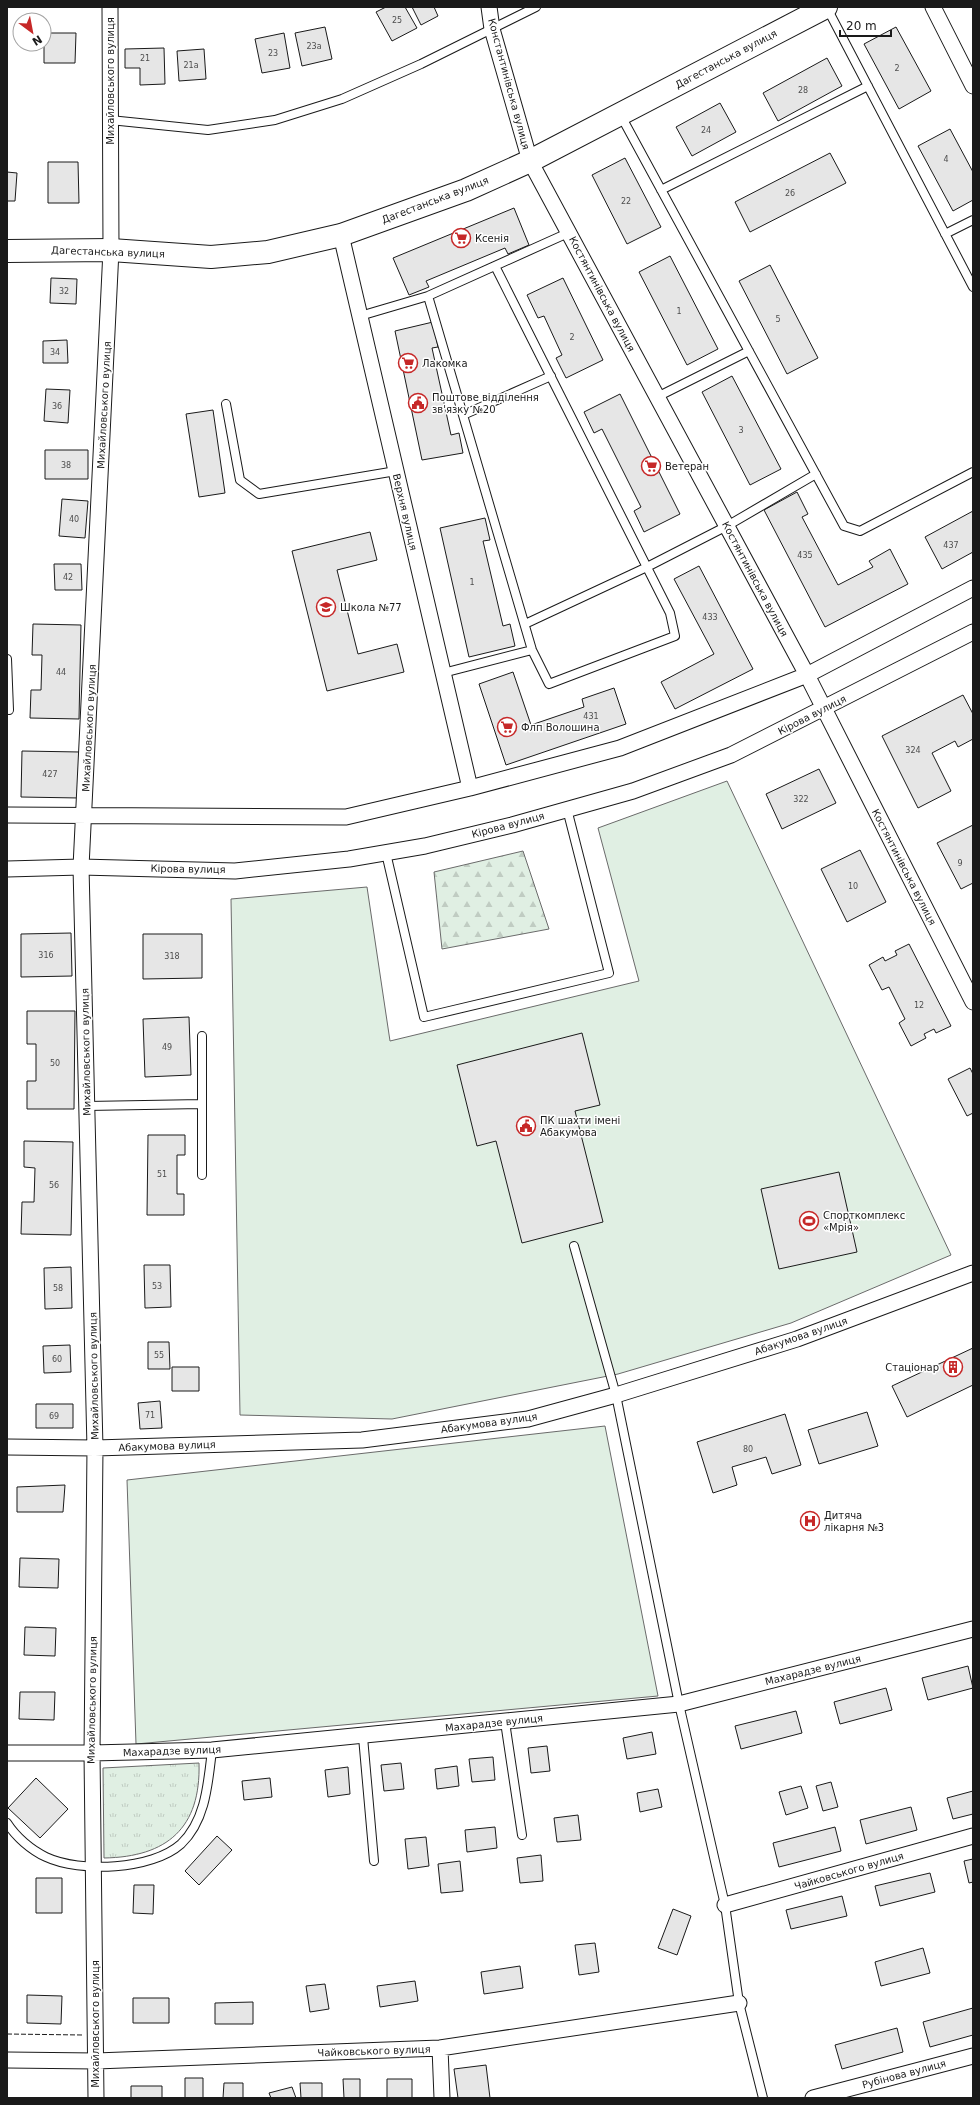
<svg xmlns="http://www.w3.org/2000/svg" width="980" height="2105" font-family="'DejaVu Sans',sans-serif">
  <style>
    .grass { fill: url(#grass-tufts); stroke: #6a6a6a }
    .forest { fill: url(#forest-firs); stroke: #6a6a6a }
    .park { fill: #e0efe3; stroke: #6a6a6a }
    .building { fill: #e6e6e6; stroke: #1a1a1a }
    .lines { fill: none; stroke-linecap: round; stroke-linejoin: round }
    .lane-casing { stroke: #1a1a1a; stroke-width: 10 }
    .street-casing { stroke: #1a1a1a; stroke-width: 17 }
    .secondary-casing { stroke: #1a1a1a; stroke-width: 24 }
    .lane { stroke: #fff; stroke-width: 8 }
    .street { stroke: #fff; stroke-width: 15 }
    .secondary { stroke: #fff; stroke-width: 22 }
    .fence { stroke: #1a1a1a; stroke-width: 1; stroke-dasharray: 5 2; stroke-linecap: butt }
    .labels { text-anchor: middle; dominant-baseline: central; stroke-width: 3; stroke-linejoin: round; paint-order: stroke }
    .number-label { font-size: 8px; fill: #4d4d4d }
    .street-label { font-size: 10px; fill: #1a1a1a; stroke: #fff }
    .poi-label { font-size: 10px; fill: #1a1a1a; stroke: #fff; text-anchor: start }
  </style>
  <defs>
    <pattern id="grass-tufts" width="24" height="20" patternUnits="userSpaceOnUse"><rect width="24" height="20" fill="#e0efe3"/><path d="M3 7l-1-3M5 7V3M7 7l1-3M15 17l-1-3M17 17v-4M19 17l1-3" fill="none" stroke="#c0ccc2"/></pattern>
    <pattern id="forest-firs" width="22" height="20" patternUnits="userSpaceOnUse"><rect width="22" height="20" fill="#e0efe3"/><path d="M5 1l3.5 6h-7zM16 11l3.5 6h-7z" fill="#c0ccc2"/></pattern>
  </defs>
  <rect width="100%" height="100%" fill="#fff"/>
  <path class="grass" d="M 199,1763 C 201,1828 167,1857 104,1858 L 103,1768 Z"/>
  <path class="forest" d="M 523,851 L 549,929 L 442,949 L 434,872 Z"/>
  <path class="park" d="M 727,781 L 951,1255 L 791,1323 L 618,1374 L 392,1419 L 240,1415 L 231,899 L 367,887 L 390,1041 L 639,981 L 598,828 Z
    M 605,1426 L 658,1696 L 136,1744 L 127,1480 Z"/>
  <path class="building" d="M 386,7 L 405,7 L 417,28 L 392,41 L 376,12 Z
    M 412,7 L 434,7 L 438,16 L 421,25 Z
    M 325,27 L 332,59 L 302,66 L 295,33 Z
    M 896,27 L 931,91 L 899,109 L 864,44 Z
    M 44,33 L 76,33 L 75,63 L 44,63 Z
    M 284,33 L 290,68 L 262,73 L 255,39 Z
    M 164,48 L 165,84 L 140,85 L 140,68 L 125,68 L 125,49 Z
    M 204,49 L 206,79 L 179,81 L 177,51 Z
    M 827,58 L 842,86 L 778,121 L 763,93 Z
    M 720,103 L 736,132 L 692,156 L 676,127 Z
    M 950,129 L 973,172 L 973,200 L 953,211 L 918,146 Z
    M 830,153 L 846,183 L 750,232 L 735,202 Z
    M 625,158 L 661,227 L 627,244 L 592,175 Z
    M 48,162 L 78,162 L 79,203 L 48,203 Z
    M 7,172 L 17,173 L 15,201 L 7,201 Z
    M 514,208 L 529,245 L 508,254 L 505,248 L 426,281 L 429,287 L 409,295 L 393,258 Z
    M 670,256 L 718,349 L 687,365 L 639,272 Z
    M 770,265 L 818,358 L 787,374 L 739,281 Z
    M 51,278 L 77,279 L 76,304 L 50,303 Z
    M 563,278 L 603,360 L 566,378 L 556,358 L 562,355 L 544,316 L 538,318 L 527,295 Z
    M 433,322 L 438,347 L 432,348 L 451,435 L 459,433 L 463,453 L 422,460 L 395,331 Z
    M 67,340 L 68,363 L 43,363 L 43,341 Z
    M 732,376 L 781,469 L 750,485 L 702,392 Z
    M 46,389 L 70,390 L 68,423 L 44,421 Z
    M 620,394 L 680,514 L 644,532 L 634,511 L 641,507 L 602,429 L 594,433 L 584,412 Z
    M 213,410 L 225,493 L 199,497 L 186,414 Z
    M 45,450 L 88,450 L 88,479 L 45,479 Z
    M 797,492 L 808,514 L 802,517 L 838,585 L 873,567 L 869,561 L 890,549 L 908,584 L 825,627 L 764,510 Z
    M 62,499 L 88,501 L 85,538 L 59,536 Z
    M 973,511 L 973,552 L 942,569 L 925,537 Z
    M 485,518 L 490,540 L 483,541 L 503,626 L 510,624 L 515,646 L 469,657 L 440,528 Z
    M 370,532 L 377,560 L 337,570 L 358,654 L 397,644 L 404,672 L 327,691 L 292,551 Z
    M 54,564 L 81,564 L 82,590 L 55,590 Z
    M 699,566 L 753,669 L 675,709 L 661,682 L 714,654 L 674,579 Z
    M 33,624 L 81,625 L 79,719 L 30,718 L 31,690 L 41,690 L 42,655 L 32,655 Z
    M 513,672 L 531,725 L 584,707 L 582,699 L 614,688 L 626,724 L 506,765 L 479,684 Z
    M 963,695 L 973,714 L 973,739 L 958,747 L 955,741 L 932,753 L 951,791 L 918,808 L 882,736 Z
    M 22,751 L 80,752 L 79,798 L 21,797 Z
    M 819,769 L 836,803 L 782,829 L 766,794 Z
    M 973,825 L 973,883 L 961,889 L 937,843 Z
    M 860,850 L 886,902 L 847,922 L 821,869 Z
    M 71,933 L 72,976 L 21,977 L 21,934 Z
    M 143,934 L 202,934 L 202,978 L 143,979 Z
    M 909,944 L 951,1026 L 936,1033 L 934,1029 L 924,1034 L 926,1038 L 911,1046 L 899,1023 L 905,1019 L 889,987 L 882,990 L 869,965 L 883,957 L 885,961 L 897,955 L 895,951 Z
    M 27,1011 L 75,1011 L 74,1109 L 27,1109 L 27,1081 L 36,1081 L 36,1044 L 27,1044 Z
    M 189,1017 L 191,1075 L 145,1077 L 143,1019 Z
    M 582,1033 L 600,1105 L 575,1111 L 603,1222 L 522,1243 L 496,1141 L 477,1146 L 457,1065 Z
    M 970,1068 L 973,1074 L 973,1113 L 967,1116 L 948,1079 Z
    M 148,1135 L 185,1135 L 185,1155 L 177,1155 L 177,1194 L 184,1194 L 184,1215 L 147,1215 Z
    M 24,1141 L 73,1142 L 71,1235 L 21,1234 L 22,1202 L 34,1202 L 35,1168 L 24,1167 Z
    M 839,1172 L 857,1252 L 779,1269 L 761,1189 Z
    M 144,1265 L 170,1265 L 171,1307 L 145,1308 Z
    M 71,1267 L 72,1308 L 45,1309 L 44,1268 Z
    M 148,1342 L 169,1342 L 170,1369 L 148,1369 Z
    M 70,1345 L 71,1372 L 44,1373 L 43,1346 Z
    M 973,1348 L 973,1385 L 907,1417 L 892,1386 Z
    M 172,1367 L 199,1367 L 199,1391 L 172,1391 Z
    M 160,1401 L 162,1428 L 140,1429 L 138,1403 Z
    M 36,1404 L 73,1404 L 73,1428 L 36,1428 Z
    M 867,1412 L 878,1446 L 819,1464 L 808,1430 Z
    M 785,1414 L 801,1465 L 772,1474 L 766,1457 L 732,1467 L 737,1485 L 713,1493 L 697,1442 Z
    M 65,1485 L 63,1512 L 17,1512 L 17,1487 Z
    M 20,1558 L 59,1559 L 58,1588 L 19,1587 Z
    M 25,1627 L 56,1628 L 55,1656 L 24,1655 Z
    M 968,1666 L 973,1688 L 928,1700 L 922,1678 Z
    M 886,1688 L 892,1710 L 840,1724 L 834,1702 Z
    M 20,1692 L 55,1692 L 54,1720 L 19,1719 Z
    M 796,1711 L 802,1733 L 741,1749 L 735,1726 Z
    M 652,1732 L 656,1754 L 627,1759 L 623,1738 Z
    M 547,1746 L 550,1771 L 531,1773 L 528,1748 Z
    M 493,1757 L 495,1780 L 472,1782 L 469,1759 Z
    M 401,1763 L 404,1789 L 384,1791 L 381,1765 Z
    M 457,1766 L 459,1786 L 437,1789 L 435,1769 Z
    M 348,1767 L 350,1794 L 328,1797 L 325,1770 Z
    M 36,1778 L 68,1809 L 40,1838 L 8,1808 Z
    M 270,1778 L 272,1797 L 244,1800 L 242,1781 Z
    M 831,1782 L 838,1807 L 823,1811 L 816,1786 Z
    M 801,1786 L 808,1808 L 786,1815 L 779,1792 Z
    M 658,1789 L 662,1807 L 640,1812 L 637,1793 Z
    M 973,1791 L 973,1814 L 953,1819 L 947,1798 Z
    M 911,1807 L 917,1830 L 866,1844 L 860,1820 Z
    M 578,1815 L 581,1840 L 557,1842 L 554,1818 Z
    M 495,1827 L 497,1848 L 467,1852 L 465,1830 Z
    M 835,1827 L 841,1851 L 779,1867 L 773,1843 Z
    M 217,1836 L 232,1850 L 199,1885 L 185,1871 Z
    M 426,1837 L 429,1866 L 408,1869 L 405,1839 Z
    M 541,1855 L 543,1881 L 520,1883 L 517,1858 Z
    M 973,1859 L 973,1882 L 969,1883 L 964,1861 Z
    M 460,1861 L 463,1891 L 441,1893 L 438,1864 Z
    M 930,1873 L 935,1892 L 880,1906 L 875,1886 Z
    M 36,1878 L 62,1878 L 62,1913 L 36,1913 Z
    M 134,1885 L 154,1885 L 153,1914 L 133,1913 Z
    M 842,1896 L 847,1916 L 791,1929 L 786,1910 Z
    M 673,1909 L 691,1916 L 677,1955 L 658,1948 Z
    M 595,1943 L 599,1972 L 579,1975 L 575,1945 Z
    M 923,1948 L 930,1973 L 881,1986 L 875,1962 Z
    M 520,1966 L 523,1988 L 484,1994 L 481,1972 Z
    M 415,1981 L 418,2001 L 380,2007 L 377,1986 Z
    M 325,1984 L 329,2009 L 310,2012 L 306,1986 Z
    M 27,1995 L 62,1996 L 61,2024 L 27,2023 Z
    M 133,1998 L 169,1998 L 169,2023 L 133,2023 Z
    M 253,2002 L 253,2024 L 215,2024 L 215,2003 Z
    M 973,2008 L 973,2035 L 930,2047 L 923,2022 Z
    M 897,2028 L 903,2052 L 842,2069 L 835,2045 Z
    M 486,2065 L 490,2098 L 458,2098 L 454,2069 Z
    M 185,2078 L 203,2078 L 203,2098 L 185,2098 Z
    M 343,2079 L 360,2079 L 360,2098 L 344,2098 Z
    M 387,2079 L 412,2079 L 412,2098 L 387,2098 Z
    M 224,2083 L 243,2083 L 243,2098 L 223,2098 Z
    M 300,2083 L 322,2083 L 322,2098 L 301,2098 Z
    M 131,2086 L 162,2086 L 162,2098 L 131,2098 Z
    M 292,2087 L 296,2098 L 271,2098 L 269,2093 Z"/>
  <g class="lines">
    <g class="lane-casing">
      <path id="lane" d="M 827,8 L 973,287
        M 621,116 L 844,526 L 860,531 L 973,472
        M 110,120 L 208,130 L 275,120 L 342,99 L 421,64 L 536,7
        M 661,190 L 868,86
        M 945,234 L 973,220
        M 428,296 L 532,650 L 549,684 L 675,636 L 670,613 L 495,266
        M 360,316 L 428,296 L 568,233
        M 657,397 L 749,351
        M 226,404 L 240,480 L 259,494 L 396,471
        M 463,415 L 551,376
        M 525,624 L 647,567 L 727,526 L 816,474
        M 7,659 L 9,710
        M 443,673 L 532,650
        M 386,853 L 424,1017 L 609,973 L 567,809
        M 202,1036 L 202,1175
        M 87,1106 L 202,1104
        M 574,1246 L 616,1395 L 679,1704 L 725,1905 L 739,2003 L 763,2098
        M 505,1722 L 522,1835
        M 363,1737 L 374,1861
        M 7,1823 C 16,1837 31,1850 46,1857 C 80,1873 152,1870 181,1844 C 206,1820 208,1783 212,1750"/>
    </g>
    <g class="street-casing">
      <path id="street" d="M 489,7 L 492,29 L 530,161 L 807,675 L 973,1002
        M 933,7 L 973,86
        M 341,235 L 470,788
        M 7,815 L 346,817 L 470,788 L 620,748 L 807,675 L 973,588
        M 7,869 L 81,867 L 235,871 L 349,859 L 425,846 L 512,825 L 633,791 L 731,755 L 973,632
        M 7,1447 L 95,1448 L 362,1440 L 528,1419 L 616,1395 L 797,1339 L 973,1273
        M 7,1753 L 92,1753 L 212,1750 L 679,1704 L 973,1629
        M 725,1905 L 973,1836
        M 440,2048 L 442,2098
        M 7,2060 L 96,2061 L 440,2048 L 739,2003
        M 96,2098 L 92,1753 L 95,1448 L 81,867 L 111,250 L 110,7
        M 813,2098 L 973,2056"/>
    </g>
    <g class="secondary-casing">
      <path id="secondary" d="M 7,251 L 111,250 L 211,257 L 268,252 L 341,235 L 466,190 L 530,161 L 826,7"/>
    </g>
    <use href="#lane" class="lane"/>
    <use href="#street" class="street"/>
    <use href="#secondary" class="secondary"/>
    <path class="fence" d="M 7,2034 L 82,2035"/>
  </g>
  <defs>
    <g id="supermarket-ring" transform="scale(1)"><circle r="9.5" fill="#fff" stroke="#c62828" stroke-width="1.5"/><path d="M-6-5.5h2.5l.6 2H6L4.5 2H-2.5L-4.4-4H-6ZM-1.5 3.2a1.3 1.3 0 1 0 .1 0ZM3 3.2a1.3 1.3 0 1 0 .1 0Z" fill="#c62828"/></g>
    <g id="civic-ring" transform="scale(1)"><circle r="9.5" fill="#fff" stroke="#c62828" stroke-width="1.5"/><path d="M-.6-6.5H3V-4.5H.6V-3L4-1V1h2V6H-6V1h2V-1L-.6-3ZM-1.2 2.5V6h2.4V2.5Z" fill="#c62828"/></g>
    <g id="school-ring" transform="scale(1)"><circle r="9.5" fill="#fff" stroke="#c62828" stroke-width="1.5"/><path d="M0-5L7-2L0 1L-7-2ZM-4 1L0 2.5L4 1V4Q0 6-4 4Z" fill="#c62828"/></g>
    <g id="stadium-ring" transform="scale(1)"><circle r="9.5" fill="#fff" stroke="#c62828" stroke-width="1.5"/><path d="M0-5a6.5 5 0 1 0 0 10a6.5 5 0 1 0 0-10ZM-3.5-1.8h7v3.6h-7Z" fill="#c62828"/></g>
    <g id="building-ring" transform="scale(1)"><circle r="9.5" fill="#fff" stroke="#c62828" stroke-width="1.5"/><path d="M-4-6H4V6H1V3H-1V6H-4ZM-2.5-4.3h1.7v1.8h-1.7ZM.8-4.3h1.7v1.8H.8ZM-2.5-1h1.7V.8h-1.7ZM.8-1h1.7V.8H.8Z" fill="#c62828"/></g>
    <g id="hospital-ring" transform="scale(1)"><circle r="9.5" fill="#fff" stroke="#c62828" stroke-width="1.5"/><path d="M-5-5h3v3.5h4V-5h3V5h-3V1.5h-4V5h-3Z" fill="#c62828"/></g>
  </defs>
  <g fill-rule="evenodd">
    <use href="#supermarket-ring" x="461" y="238"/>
    <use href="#supermarket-ring" x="408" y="363"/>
    <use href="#civic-ring" x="418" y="403"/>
    <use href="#supermarket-ring" x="651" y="466"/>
    <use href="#school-ring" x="326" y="607"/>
    <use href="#supermarket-ring" x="507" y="727"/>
    <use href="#civic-ring" x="526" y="1126"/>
    <use href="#stadium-ring" x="809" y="1221"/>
    <use href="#building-ring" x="953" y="1367"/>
    <use href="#hospital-ring" x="810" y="1521"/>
  </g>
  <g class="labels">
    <g class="number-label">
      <text x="397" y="20">25</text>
      <text x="314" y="46">23а</text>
      <text x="273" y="53">23</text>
      <text x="145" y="58">21</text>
      <text x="191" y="65">21а</text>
      <text x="897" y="68">2</text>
      <text x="803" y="90">28</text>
      <text x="706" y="130">24</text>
      <text x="946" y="159">4</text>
      <text x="790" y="193">26</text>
      <text x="626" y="201">22</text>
      <text x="64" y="291">32</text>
      <text x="679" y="311">1</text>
      <text x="778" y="319">5</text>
      <text x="572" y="337">2</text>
      <text x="55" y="352">34</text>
      <text x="57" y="406">36</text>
      <text x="741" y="430">3</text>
      <text x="66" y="465">38</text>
      <text x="74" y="519">40</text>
      <text x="951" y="545">437</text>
      <text x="805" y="555">435</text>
      <text x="68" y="577">42</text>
      <text x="472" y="582">1</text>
      <text x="710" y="617">433</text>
      <text x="61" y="672">44</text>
      <text x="591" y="716">431</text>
      <text x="913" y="750">324</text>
      <text x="50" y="774">427</text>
      <text x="801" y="799">322</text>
      <text x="960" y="863">9</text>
      <text x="853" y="886">10</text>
      <text x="46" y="955">316</text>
      <text x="172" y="956">318</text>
      <text x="919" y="1005">12</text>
      <text x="167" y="1047">49</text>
      <text x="55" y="1063">50</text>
      <text x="162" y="1174">51</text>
      <text x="54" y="1185">56</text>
      <text x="157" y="1286">53</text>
      <text x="58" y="1288">58</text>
      <text x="159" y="1355">55</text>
      <text x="57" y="1359">60</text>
      <text x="150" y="1415">71</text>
      <text x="54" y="1416">69</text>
      <text x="748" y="1449">80</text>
    </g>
    <g class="street-label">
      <text transform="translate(726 59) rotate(-28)">Дагестанська вулиця</text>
      <text transform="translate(110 81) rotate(-90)">Михайловського вулиця</text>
      <text transform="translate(509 84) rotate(75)">Константинівська вулиця</text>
      <text transform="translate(435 200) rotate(-21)">Дагестанська вулиця</text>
      <text transform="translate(108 252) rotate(2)">Дагестанська вулиця</text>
      <text transform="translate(602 294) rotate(62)">Костянтинівська вулиця</text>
      <text transform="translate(104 405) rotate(-87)">Михайловського вулиця</text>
      <text transform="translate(405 512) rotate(77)">Верхня вулиця</text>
      <text transform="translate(755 579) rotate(62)">Костянтинівська вулиця</text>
      <text transform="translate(812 715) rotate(-27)">Кірова вулиця</text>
      <text transform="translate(89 728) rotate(-87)">Михайловського вулиця</text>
      <text transform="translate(508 825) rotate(-15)">Кірова вулиця</text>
      <text transform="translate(904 867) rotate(63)">Костянтинівська вулиця</text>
      <text transform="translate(188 869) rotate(1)">Кірова вулиця</text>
      <text transform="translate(86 1052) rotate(-91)">Михайловського вулиця</text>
      <text transform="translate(801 1336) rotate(-19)">Абакумова вулиця</text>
      <text transform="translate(94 1376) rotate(-91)">Михайловського вулиця</text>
      <text transform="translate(489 1423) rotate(-8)">Абакумова вулиця</text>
      <text transform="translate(167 1446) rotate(-2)">Абакумова вулиця</text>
      <text transform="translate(813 1670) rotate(-14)">Махарадзе вулиця</text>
      <text transform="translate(92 1700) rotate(-89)">Михайловського вулиця</text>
      <text transform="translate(494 1723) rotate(-6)">Махарадзе вулиця</text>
      <text transform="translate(172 1751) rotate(-2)">Махарадзе вулиця</text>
      <text transform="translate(849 1871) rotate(-16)">Чайковського вулиця</text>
      <text transform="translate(95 2024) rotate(-90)">Михайловського вулиця</text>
      <text transform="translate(374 2051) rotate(-2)">Чайковського вулиця</text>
      <text transform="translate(904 2074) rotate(-15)">Рубінова вулиця</text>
    </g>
    <g class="poi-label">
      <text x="475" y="238">Ксенія</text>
      <text x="422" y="363">Лакомка</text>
      <text x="432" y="397">Поштове відділення<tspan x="432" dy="12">зв'язку №20</tspan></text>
      <text x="665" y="466">Ветеран</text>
      <text x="340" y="607">Школа №77</text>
      <text x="521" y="727">Флп Волошина</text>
      <text x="540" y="1120">ПК шахти імені<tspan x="540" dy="12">Абакумова</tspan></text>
      <text x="823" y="1215">Спорткомплекс<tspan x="823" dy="12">«Мрія»</tspan></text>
      <text x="939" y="1367" text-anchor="end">Стаціонар</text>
      <text x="824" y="1515">Дитяча<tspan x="824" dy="12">лікарня №3</tspan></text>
    </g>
  </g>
  <rect width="980" height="2105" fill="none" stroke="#1a1a1a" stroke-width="16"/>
  <g transform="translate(32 32) rotate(148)"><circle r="19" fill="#ffffff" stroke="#a3a3a3"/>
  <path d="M0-3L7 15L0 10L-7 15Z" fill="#c62828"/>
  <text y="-6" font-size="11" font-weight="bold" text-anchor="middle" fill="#1a1a1a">N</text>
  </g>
  <path d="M840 30v6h51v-6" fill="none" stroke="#1a1a1a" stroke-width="2"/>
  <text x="846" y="30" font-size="12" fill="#1a1a1a" stroke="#ffffff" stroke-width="3" paint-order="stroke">20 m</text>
</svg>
